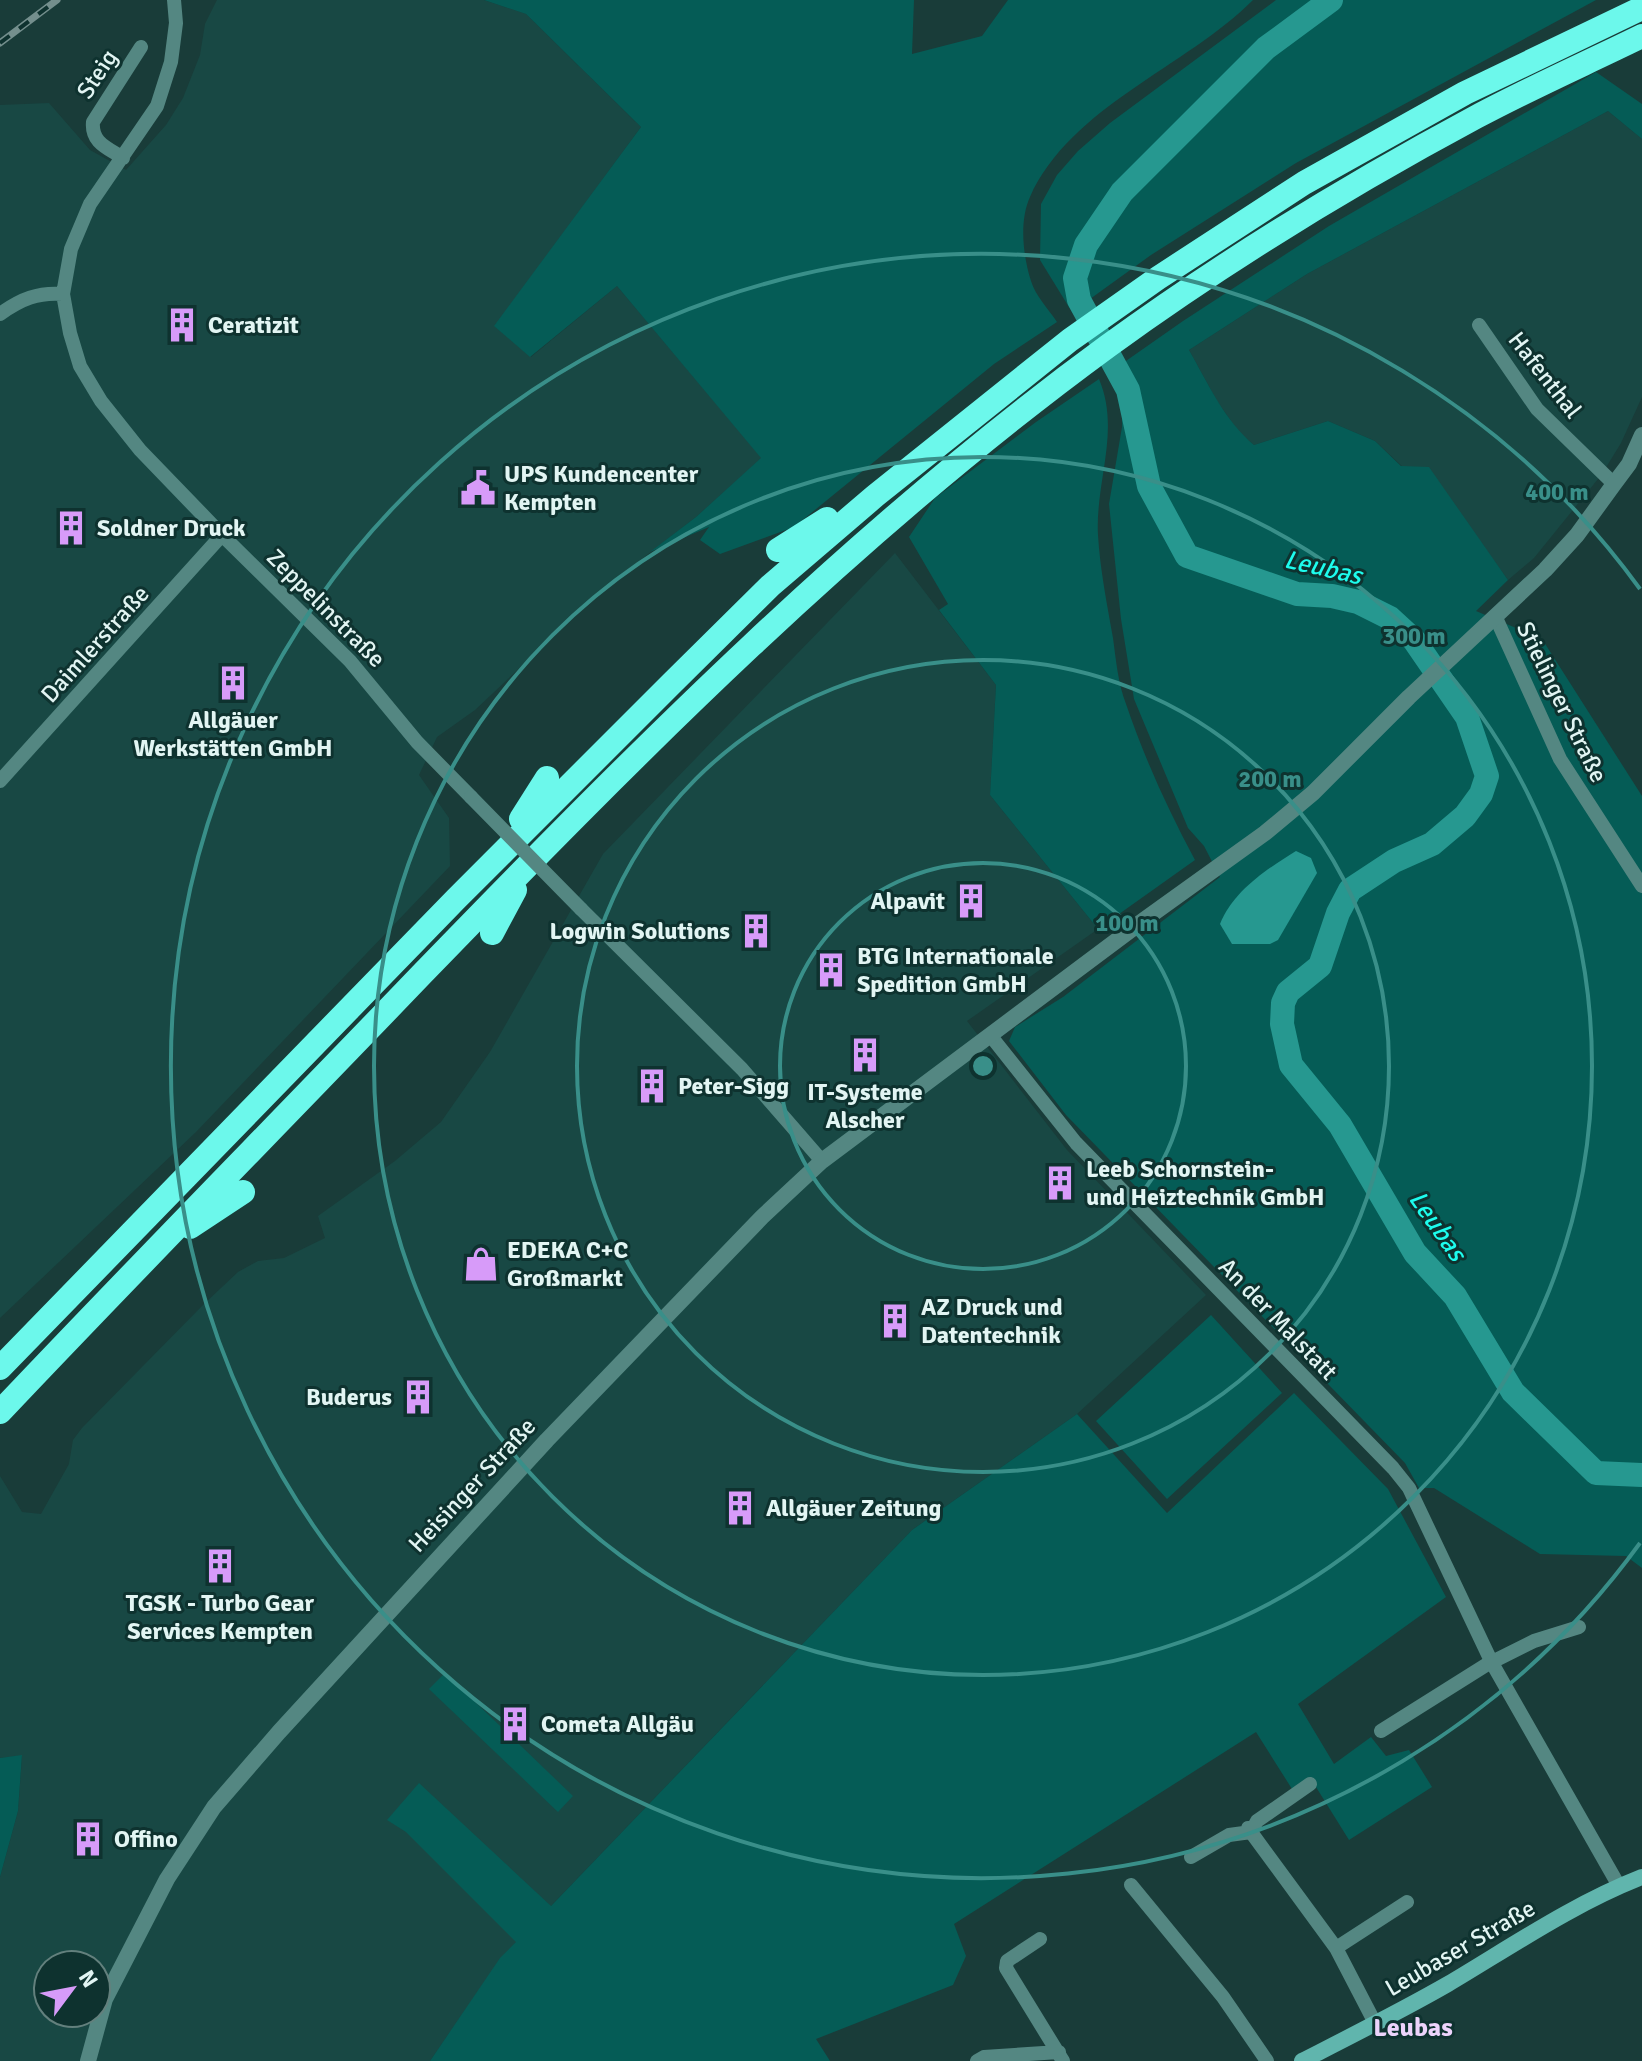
<svg xmlns="http://www.w3.org/2000/svg" width="1642" height="2061" font-family="Signika,sans-serif">
  <style>
    .built { fill: #184844; fill-rule: evenodd }
    .green { fill: #055c56 }
    .water { fill: #269890 }
    .lines { fill: none; stroke-linecap: round; stroke-linejoin: round }
    .river { stroke: #269890; stroke-width: 24 }
    .minor { stroke: #548782; stroke-width: 14 }
    .tertiary { stroke: #548782; stroke-width: 16 }
    .secondary { stroke: #60b5ad; stroke-width: 16 }
    .motorway { stroke: #6cf8eb; stroke-width: 24 }
    .rail-casing { stroke: #748f8d; stroke-width: 7 }
    .rail { stroke: #0e322f; stroke-width: 4; stroke-dasharray: 12; stroke-linecap: butt }
    .minor-bridge { stroke: #548782; stroke-width: 14 }
    .ring { fill: none; stroke: #398f89; stroke-width: 4 }
    .labels { text-anchor: middle; dominant-baseline: central; stroke-width: 6; stroke-linejoin: round; paint-order: stroke }
    .street-label { font-size: 24px; fill: #e2f5f3; stroke: #0e322f }
    .poi-label { font-size: 24px; font-weight: bold; fill: #e2f5f3; stroke: #0e322f; text-anchor: start }
    .water-label { font-size: 26px; font-style: italic; fill: #1dfced; stroke: #0e322f }
    .neighbourhood-label { font-size: 26px; font-weight: bold; fill: #ecd3fb; stroke: #0e322f }
    .centre { fill: #398f89; stroke: #0e322f; stroke-width: 4 }
    .ring-label { font-size: 24px; text-anchor: middle; font-weight: bold; fill: #398f89; stroke: #0e322f; stroke-width: 6; stroke-linejoin: round; paint-order: stroke }
  </style>
  <rect width="100%" height="100%" fill="#193c39"/>
  <path class="built" d="M 217,0 L 484,0 L 526,14 L 641,127 L 495,326 L 531,357 L 617,286 L 762,458 L 696,517 L 603,589 L 475,710 L 437,737 L 419,775 L 449,818 L 450,866 L 196,1132 L 0,1318 L 0,105 L 49,103 L 90,150 L 126,170 L 166,125 L 183,98 L 200,55 L 205,24 Z
    M 1608,111 L 1642,139 L 1642,397 L 1621,443 L 1602,474 L 1534,558 L 1508,580 L 1474,533 L 1375,441 L 1328,421 L 1254,445 L 1240,434 L 1217,401 L 1189,350 L 1307,274 Z
    M 895,553 L 996,685 L 990,795 L 1098,929 L 967,1021 L 1067,1150 L 1206,1295 L 1077,1414 L 912,1530 L 501,1958 L 430,2061 L 0,2061 L 0,1877 L 18,1811 L 22,1756 L 0,1758 L 0,1476 L 22,1512 L 41,1514 L 69,1464 L 73,1440 L 82,1428 L 203,1305 L 238,1272 L 258,1261 L 284,1258 L 325,1238 L 318,1216 L 395,1161 L 441,1122 L 490,1052 L 603,854 ZM 48,1965 L 96,1965 L 96,2013 L 48,2013 Z"/>
  <path class="green" d="M 484,0 L 914,0 L 912,54 L 982,36 L 1008,0 L 1253,0 C 1185,68 1071,106 1030,197 C 1019,221 1023,256 1031,281 C 1035,295 1049,310 1057,322 L 994,364 L 794,527 L 720,554 L 700,540 L 709,527 L 650,552 L 696,517 L 761,458 L 617,286 L 530,357 L 494,326 L 641,127 L 526,14 Z
    M 1276,0 L 1596,0 L 1296,163 L 1151,255 L 1072,312 L 1040,260 L 1041,204 L 1057,175 L 1078,151 L 1110,123 Z
    M 1596,72 L 1642,104 L 1642,139 L 1608,111 L 1307,274 L 1189,350 C 1208,383 1224,420 1254,445 L 1328,421 L 1375,441 L 1401,466 L 1429,467 L 1508,580 L 1476,611 L 1542,639 L 1642,796 L 1642,1568 L 1626,1556 L 1540,1554 L 1434,1488 L 1419,1488 L 1405,1463 L 1066,1115 L 1009,1041 L 1015,1027 L 1063,997 L 1220,877 L 1204,846 L 1188,828 L 1134,699 L 1121,619 L 1109,504 L 1122,427 L 1122,388 L 1113,370 L 1183,321 L 1329,226 Z
    M 1099,379 C 1121,431 1095,482 1098,535 C 1100,569 1107,604 1113,638 C 1116,660 1118,683 1126,704 C 1144,757 1168,810 1195,860 L 1098,929 L 990,795 L 996,685 L 939,610 L 948,604 L 909,537 L 935,498 L 1036,422 Z
    M 1211,1315 L 1282,1393 L 1167,1499 L 1096,1421 Z
    M 1294,1393 L 1388,1489 L 1446,1597 L 1298,1704 L 1334,1764 L 1371,1737 L 1386,1756 L 1409,1750 L 1432,1787 L 1349,1840 L 1311,1779 L 1292,1789 L 1256,1732 L 954,1924 L 966,1956 L 953,1985 L 816,2039 L 830,2061 L 430,2061 L 500,1958 L 516,1942 L 406,1832 L 387,1820 L 419,1783 L 551,1906 L 912,1530 L 1077,1414 L 1167,1513 Z
    M 445,1673 L 573,1796 L 558,1812 L 429,1689 Z
    M 22,1755 L 18,1811 L 0,1877 L 0,1758 Z"/>
  <path class="water" d="M 1296,851 L 1311,858 L 1317,873 L 1278,940 L 1270,944 L 1232,944 L 1220,924 C 1233,891 1267,869 1296,851 Z"/>
  <g class="lines">
    <path class="river" d="M 1331,0 L 1266,48 L 1122,192 L 1086,245 L 1075,278 L 1079,300 L 1128,390 L 1149,486 L 1187,556 L 1297,594 L 1332,596 L 1358,602 L 1390,618 L 1414,640 L 1467,717 L 1487,776 L 1481,794 L 1465,816 L 1432,844 L 1394,861 L 1350,890 L 1338,913 L 1320,966 L 1288,992 L 1283,1003 L 1282,1024 L 1291,1065 L 1340,1125 L 1415,1253 L 1455,1296 L 1513,1392 L 1596,1473 L 1642,1475"/>
    <path class="minor" d="M 174,0 L 176,23 L 171,62 L 157,106 L 90,204 L 71,249 L 63,294 L 70,333 L 80,366 L 101,401 L 140,450 L 222,535 L 350,661 L 417,742 L 471,797
      M 123,158 C 108,148 91,143 93,122 L 141,47
      M 0,314 C 21,299 38,292 63,294
      M 1479,325 L 1537,409 L 1614,484
      M 1496,618 L 1560,759 L 1642,886
      M 0,781 L 222,535
      M 581,909 L 742,1069 L 822,1161
      M 990,1035 L 1076,1143 L 1393,1468 L 1409,1488 L 1492,1663 L 1619,1886
      M 1381,1731 L 1486,1665 L 1534,1641 L 1579,1627
      M 1248,1828 L 1336,1948 L 1375,2023
      M 1191,1857 L 1229,1835 L 1251,1832 L 1257,1821 L 1310,1784
      M 1131,1885 L 1223,1997 L 1267,2061
      M 1040,1939 L 1007,1961 L 1006,1968 L 1063,2061
      M 1336,1948 L 1407,1902
      M 977,2061 L 984,2057 L 1059,2052"/>
    <path class="tertiary" d="M 88,2061 L 105,1999 L 120,1970 L 167,1879 L 214,1807 L 279,1732 L 547,1440 L 762,1217 L 822,1161 L 1144,920 L 1265,833 L 1313,793 L 1409,697 L 1545,570 L 1577,535 L 1614,484 L 1629,464 L 1642,435"/>
    <path class="secondary" d="M 1302,2061 C 1351,2036 1401,2011 1448,1984 C 1512,1946 1573,1904 1642,1877"/>
    <path class="motorway" d="M 778,550 L 827,519
      M 521,819 L 547,778
      M 492,933 L 515,890
      M 190,1227 L 243,1192
      M 0,1368 L 456,899 L 672,683 L 770,586 L 875,496 L 1070,340 L 1158,278 L 1304,183 L 1465,93 L 1642,8
      M 0,1412 C 139,1265 281,1121 421,975 C 638,751 855,531 1108,346 C 1225,261 1349,185 1476,117 C 1530,88 1587,63 1642,36"/>
    <g class="rail-casing">
      <path id="rail" d="M 0,43 L 57,0"/>
    </g>
    <use href="#rail" class="rail"/>
    <path class="minor-bridge" d="M 471,797 L 581,909"/>
  </g>
  <g class="ring">
    <circle cx="983" cy="1066" r="203"/>
    <circle cx="983" cy="1066" r="406"/>
    <circle cx="983" cy="1066" r="609"/>
    <path d="M1640 1543A812 812 0 1 1 1640 589"/>
  </g>
  <defs>
    <g id="building-bare" transform="scale(2.76)"><path d="M-4-6H4V6H1V3H-1V6H-4ZM-2.5-4.3h1.7v1.8h-1.7ZM.8-4.3h1.7v1.8H.8ZM-2.5-1h1.7V.8h-1.7ZM.8-1h1.7V.8H.8Z" fill="#d79bf9" stroke="#0e322f" stroke-width="2.5" paint-order="stroke"/></g>
    <g id="civic-bare" transform="scale(2.76)"><path d="M-.6-6.5H3V-4.5H.6V-3L4-1V1h2V6H-6V1h2V-1L-.6-3ZM-1.2 2.5V6h2.4V2.5Z" fill="#d79bf9" stroke="#0e322f" stroke-width="2.5" paint-order="stroke"/></g>
    <g id="shop-bare" transform="scale(2.76)"><path d="M-5-2.5h2.3a2.7 3.5 0 0 1 5.4 0H5L5.5 6h-11ZM-1.5-2.5h3a1.5 2.3 0 0 0-3 0Z" fill="#d79bf9" stroke="#0e322f" stroke-width="2.5" paint-order="stroke"/></g>
  </defs>
  <g fill-rule="evenodd">
    <use href="#building-bare" x="182" y="325"/>
    <use href="#civic-bare" x="478" y="488"/>
    <use href="#building-bare" x="71" y="528"/>
    <use href="#building-bare" x="233" y="683"/>
    <use href="#building-bare" x="971" y="901"/>
    <use href="#building-bare" x="756" y="931"/>
    <use href="#building-bare" x="831" y="970"/>
    <use href="#building-bare" x="865" y="1055"/>
    <use href="#building-bare" x="652" y="1086"/>
    <use href="#building-bare" x="1060" y="1183"/>
    <use href="#shop-bare" x="481" y="1264"/>
    <use href="#building-bare" x="895" y="1321"/>
    <use href="#building-bare" x="418" y="1397"/>
    <use href="#building-bare" x="740" y="1508"/>
    <use href="#building-bare" x="220" y="1566"/>
    <use href="#building-bare" x="515" y="1724"/>
    <use href="#building-bare" x="88" y="1839"/>
  </g>
  <g class="labels">
    <g class="street-label">
      <text transform="translate(97 74) rotate(-57)">Steig</text>
      <text transform="translate(1545 375) rotate(52)">Hafenthal</text>
      <text transform="translate(326 608) rotate(45)">Zeppelinstraße</text>
      <text transform="translate(95 644) rotate(-48)">Daimlerstraße</text>
      <text transform="translate(1562 702) rotate(64)">Stielinger Straße</text>
      <text transform="translate(1278 1319) rotate(46)">An der Malstatt</text>
      <text transform="translate(472 1485) rotate(-47)">Heisinger Straße</text>
      <text transform="translate(1460 1948) rotate(-30)">Leubaser Straße</text>
    </g>
    <g class="poi-label">
      <text x="208" y="325">Ceratizit</text>
      <text x="504" y="474">UPS Kundencenter<tspan x="504" dy="28">Kempten</tspan></text>
      <text x="97" y="528">Soldner Druck</text>
      <text x="233" y="720" text-anchor="middle">Allgäuer<tspan x="233" dy="28">Werkstätten GmbH</tspan></text>
      <text x="945" y="901" text-anchor="end">Alpavit</text>
      <text x="730" y="931" text-anchor="end">Logwin Solutions</text>
      <text x="857" y="956">BTG Internationale<tspan x="857" dy="28">Spedition GmbH</tspan></text>
      <text x="678" y="1086">Peter-Sigg</text>
      <text x="865" y="1092" text-anchor="middle">IT-Systeme<tspan x="865" dy="28">Alscher</tspan></text>
      <text x="1086" y="1169">Leeb Schornstein-<tspan x="1086" dy="28">und Heiztechnik GmbH</tspan></text>
      <text x="507" y="1250">EDEKA C+C<tspan x="507" dy="28">Großmarkt</tspan></text>
      <text x="921" y="1307">AZ Druck und<tspan x="921" dy="28">Datentechnik</tspan></text>
      <text x="392" y="1397" text-anchor="end">Buderus</text>
      <text x="766" y="1508">Allgäuer Zeitung</text>
      <text x="220" y="1603" text-anchor="middle">TGSK - Turbo Gear<tspan x="220" dy="28">Services Kempten</tspan></text>
      <text x="541" y="1724">Cometa Allgäu</text>
      <text x="114" y="1839">Offino</text>
    </g>
    <g class="water-label">
      <text transform="translate(1323 568) rotate(13)">Leubas</text>
      <text transform="translate(1437 1226) rotate(55)">Leubas</text>
    </g>
    <g class="neighbourhood-label">
      <text x="1413" y="2028">Leubas</text>
    </g>
  </g>
  <circle cx="983" cy="1066" r="12" class="centre"/>
  <g class="ring-label">
    <text x="1557" y="500">400 m</text>
    <text x="1414" y="644">300 m</text>
    <text x="1270" y="787">200 m</text>
    <text x="1127" y="931">100 m</text>
  </g>
  <g transform="translate(72 1989) rotate(58)"><circle r="38" fill="#0e322f" stroke="#63807d" stroke-width="2"/>
  <path d="M0-6L14 30L0 20L-14 30Z" fill="#d79bf9"/>
  <text y="-12" font-size="22" font-weight="bold" text-anchor="middle" fill="#e2f5f3">N</text>
  </g>
</svg>
